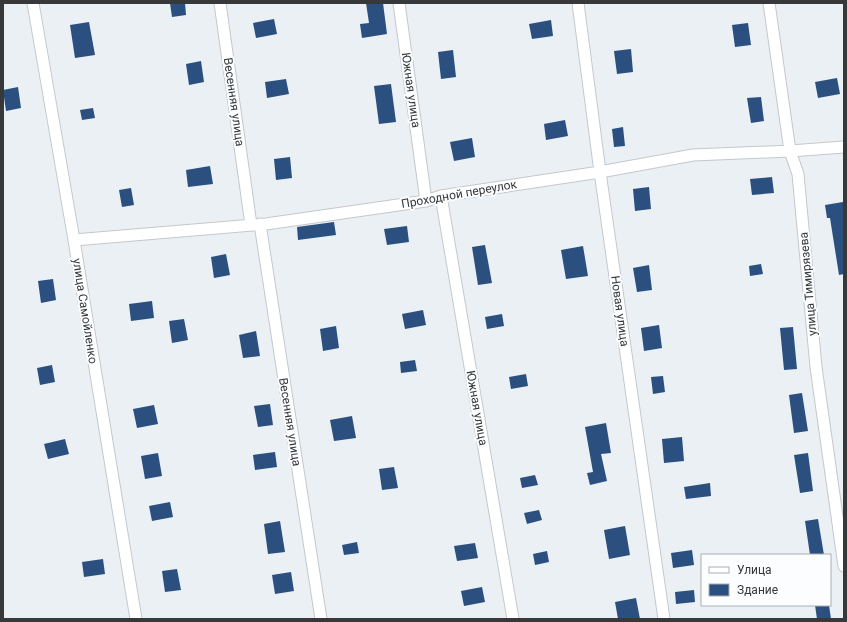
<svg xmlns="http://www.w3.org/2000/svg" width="847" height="622" font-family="Roboto,sans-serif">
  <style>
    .building { fill: #2b4f7e }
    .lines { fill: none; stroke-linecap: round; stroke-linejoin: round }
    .minor-casing { stroke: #c4c8cd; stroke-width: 13 }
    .minor { stroke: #fff; stroke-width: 11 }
    .labels { text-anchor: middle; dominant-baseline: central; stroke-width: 4; stroke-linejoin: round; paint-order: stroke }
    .street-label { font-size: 12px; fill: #37383a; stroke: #fbfdff }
  </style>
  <rect width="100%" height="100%" fill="#ebf0f5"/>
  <path class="building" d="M 170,3 L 185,3 L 186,15 L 172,17 Z
    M 366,3 L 383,3 L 387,34 L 362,38 L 360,24 L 369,23 Z
    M 274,19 L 277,34 L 256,38 L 253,23 Z
    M 551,20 L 553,36 L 532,39 L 529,24 Z
    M 89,22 L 95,55 L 75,58 L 70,25 Z
    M 748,23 L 751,45 L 735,47 L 732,25 Z
    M 631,49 L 633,72 L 617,74 L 614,51 Z
    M 453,50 L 456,77 L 441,79 L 438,52 Z
    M 201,61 L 204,82 L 189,85 L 186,64 Z
    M 837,78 L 840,94 L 818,98 L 815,82 Z
    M 286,79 L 289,94 L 267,98 L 265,82 Z
    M 391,84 L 396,122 L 379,124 L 374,86 Z
    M 18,87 L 21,108 L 6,111 L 3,90 Z
    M 761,97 L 764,121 L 751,123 L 747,98 Z
    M 93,108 L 95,118 L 82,120 L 80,110 Z
    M 565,120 L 568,136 L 546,140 L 544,124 Z
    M 623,127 L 625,146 L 614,147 L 612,129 Z
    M 472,138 L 475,157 L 454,161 L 450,142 Z
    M 290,157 L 292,178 L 276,180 L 274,159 Z
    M 210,166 L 213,184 L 188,187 L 186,170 Z
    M 772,177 L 774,193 L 752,195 L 750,179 Z
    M 649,187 L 651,209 L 635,211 L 633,189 Z
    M 131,188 L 134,205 L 122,207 L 119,190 Z
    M 843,202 L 844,274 L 839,275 L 830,218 L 827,218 L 825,205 Z
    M 334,222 L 336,235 L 298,240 L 297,227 Z
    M 407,226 L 409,242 L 387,245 L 384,229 Z
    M 485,245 L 492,283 L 478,285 L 472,247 Z
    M 583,246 L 588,276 L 566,279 L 561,250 Z
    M 226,254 L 230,275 L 214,278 L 211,257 Z
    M 761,264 L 763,274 L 750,276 L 749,266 Z
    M 649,265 L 652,290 L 637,292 L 633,268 Z
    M 53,279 L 56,300 L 41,303 L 38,281 Z
    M 152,301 L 154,318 L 131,321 L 129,304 Z
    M 423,310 L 426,325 L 405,329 L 402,314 Z
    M 502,314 L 504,326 L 487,329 L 485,317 Z
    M 184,319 L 188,340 L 172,343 L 169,321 Z
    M 659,325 L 662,348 L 644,351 L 641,328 Z
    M 336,326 L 339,348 L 323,351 L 320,329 Z
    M 793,327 L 797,369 L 784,370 L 780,328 Z
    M 256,331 L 260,356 L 243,358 L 239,335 Z
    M 415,360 L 417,371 L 401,373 L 400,362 Z
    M 52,365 L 55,382 L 40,385 L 37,368 Z
    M 526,374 L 528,386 L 511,389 L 509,377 Z
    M 663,376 L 665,392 L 653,394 L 651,377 Z
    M 802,393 L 808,431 L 794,433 L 789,395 Z
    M 270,404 L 273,425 L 258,427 L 254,406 Z
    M 154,405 L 158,424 L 137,428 L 133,409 Z
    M 352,416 L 356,438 L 334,441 L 330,420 Z
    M 606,423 L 611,453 L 601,454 L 607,481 L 590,485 L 587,473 L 593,472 L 585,427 Z
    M 682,437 L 684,461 L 664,463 L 662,439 Z
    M 65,439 L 69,454 L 48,459 L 44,444 Z
    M 275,452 L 277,467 L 255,470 L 253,455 Z
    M 158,453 L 162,476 L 145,479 L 141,456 Z
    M 808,453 L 813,491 L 800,493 L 794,455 Z
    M 394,467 L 398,488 L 382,490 L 379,469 Z
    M 535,475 L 538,485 L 522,488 L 520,478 Z
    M 710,483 L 711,496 L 686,499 L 684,487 Z
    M 170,502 L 173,517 L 152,521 L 149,506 Z
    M 539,510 L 542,520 L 527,524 L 524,513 Z
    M 818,519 L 824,555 L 810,555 L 805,521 Z
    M 280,521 L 285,552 L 268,554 L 264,524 Z
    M 625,526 L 630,555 L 609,559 L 604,530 Z
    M 357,542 L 359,553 L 344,555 L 342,545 Z
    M 475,543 L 478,558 L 457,561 L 454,546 Z
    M 692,550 L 694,565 L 673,568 L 671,553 Z
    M 547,551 L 549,562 L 535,565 L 533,554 Z
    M 103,559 L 105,574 L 84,577 L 82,562 Z
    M 177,569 L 181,590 L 165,592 L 162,571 Z
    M 291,572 L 294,591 L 275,594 L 272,575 Z
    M 482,587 L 485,602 L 464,606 L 461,591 Z
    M 694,590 L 695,602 L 676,604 L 675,592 Z
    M 636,598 L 640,619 L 618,619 L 615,602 Z
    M 815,605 L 829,605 L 831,619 L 817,619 Z"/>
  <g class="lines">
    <g class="minor-casing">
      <path id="minor" d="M 33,3 L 74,240 L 136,619
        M 220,3 L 251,225
        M 399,3 L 426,201
        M 578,3 L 600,172 L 664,619
        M 769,3 L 790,151 L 798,174 L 816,367 L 844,566
        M 441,196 L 513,619
        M 260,224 L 321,619
        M 74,240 L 266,224 L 426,201 L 441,196 L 600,172 L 693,155 L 790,151 L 844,147"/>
    </g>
    <use href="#minor" class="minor"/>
  </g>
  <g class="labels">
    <g class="street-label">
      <text transform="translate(411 90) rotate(82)">Южная улица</text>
      <text transform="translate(234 102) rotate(82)">Весенняя улица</text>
      <text transform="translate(459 194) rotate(-10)">Проходной переулок</text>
      <text transform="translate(808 284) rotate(-95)">улица Тимирязева</text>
      <text transform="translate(85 311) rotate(81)">улица Самойленко</text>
      <text transform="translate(620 311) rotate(82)">Новая улица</text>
      <text transform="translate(477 408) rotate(80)">Южная улица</text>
      <text transform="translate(290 422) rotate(81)">Весенняя улица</text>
    </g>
  </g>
  <rect width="847" height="622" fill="none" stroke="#37383a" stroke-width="8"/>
  <rect x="701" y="554" width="130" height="52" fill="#fbfdff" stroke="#adaeb0"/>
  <rect x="709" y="567" width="20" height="6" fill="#ffffff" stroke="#adaeb0"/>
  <text x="737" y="574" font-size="12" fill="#37383a">Улица</text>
  <rect x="709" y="584" width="20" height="12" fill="#2b4f7e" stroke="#adaeb0"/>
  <text x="737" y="594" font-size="12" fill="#37383a">Здание</text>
</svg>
